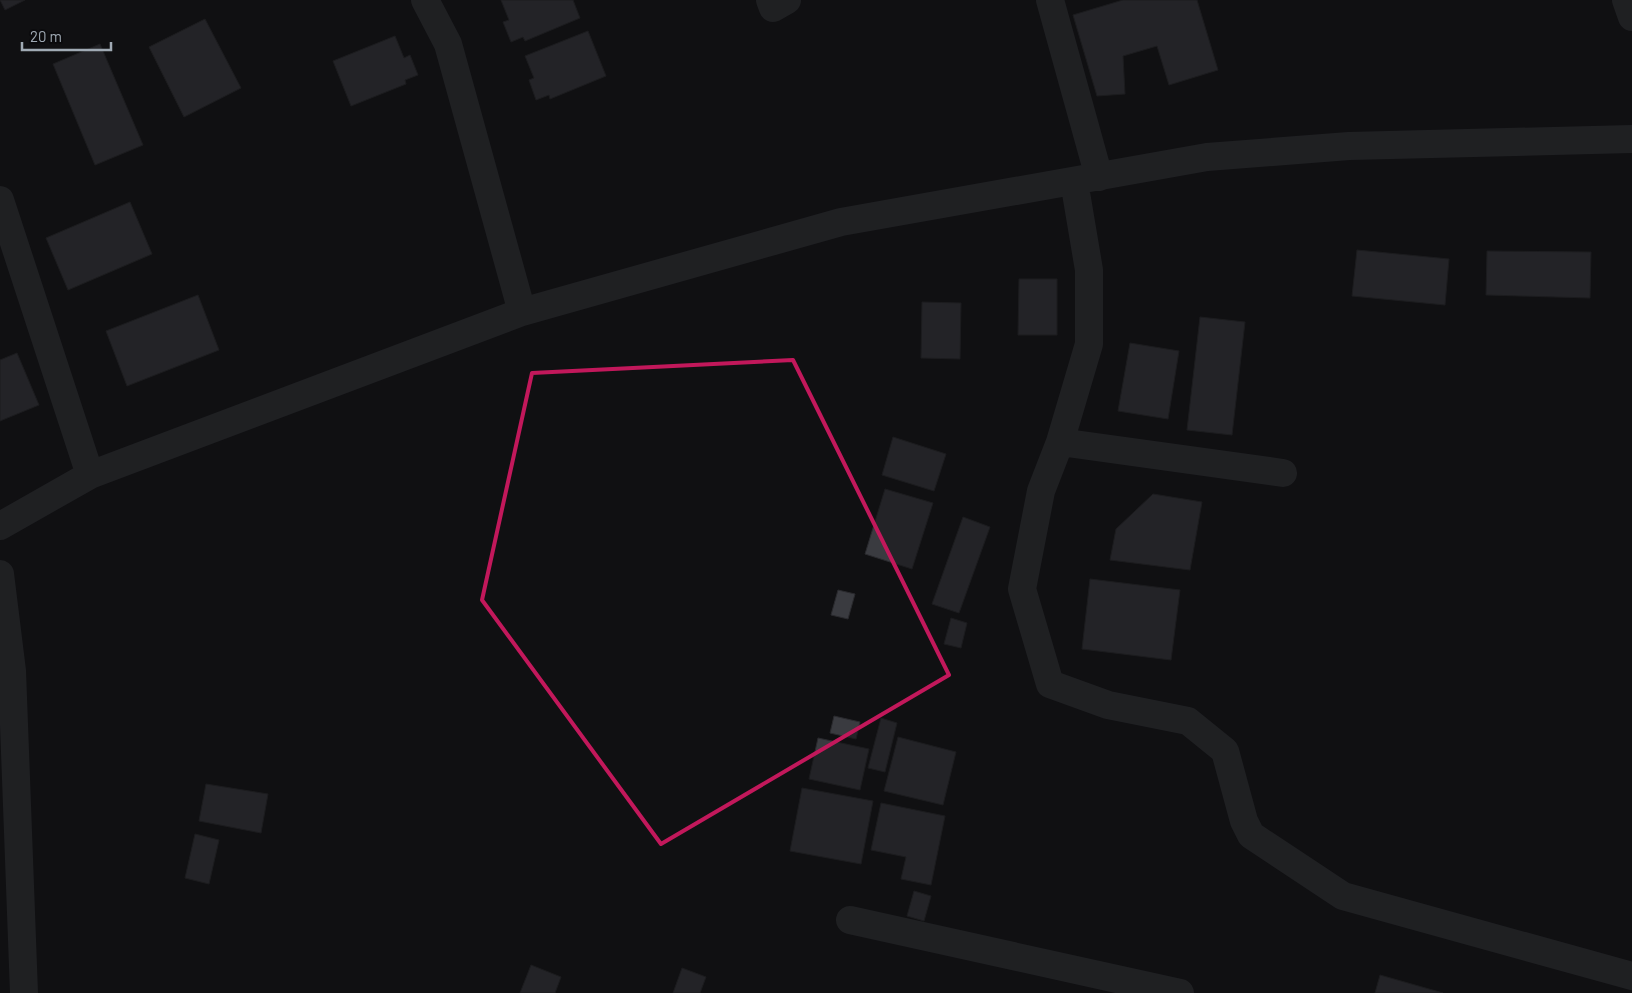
<svg xmlns="http://www.w3.org/2000/svg" width="1632" height="993" font-family="Barlow,sans-serif">
  <style>
    .building { fill: #3a3b40; stroke: #2a2a2e }
    .lines { fill: none; stroke-linecap: round; stroke-linejoin: round }
    .minor { stroke: #313337; stroke-width: 28 }
    .marked { fill: none; stroke: #c2185b; stroke-width: 4; stroke-linejoin: round }
  </style>
  <rect width="100%" height="100%" fill="#101012"/>
  <path class="building" d="M 0,0 L 25,0 L 5,10 Z
    M 501,0 L 573,0 L 580,18 L 525,41 L 523,37 L 511,42 L 503,22 L 509,20 Z
    M 1123,0 L 1197,0 L 1218,70 L 1169,85 L 1157,46 L 1123,56 L 1125,94 L 1097,96 L 1073,15 Z
    M 205,19 L 241,88 L 184,117 L 149,47 Z
    M 588,31 L 606,76 L 550,99 L 549,95 L 536,100 L 529,80 L 534,78 L 525,56 Z
    M 395,36 L 404,58 L 410,55 L 418,75 L 405,80 L 406,84 L 351,106 L 333,61 Z
    M 100,44 L 143,145 L 95,165 L 53,64 Z
    M 130,202 L 152,254 L 68,290 L 46,238 Z
    M 1357,250 L 1449,259 L 1445,305 L 1352,296 Z
    M 1487,251 L 1591,252 L 1590,298 L 1486,295 Z
    M 1019,279 L 1057,279 L 1057,335 L 1018,335 Z
    M 198,295 L 219,350 L 127,386 L 106,331 Z
    M 922,302 L 961,303 L 960,359 L 921,358 Z
    M 1200,317 L 1245,322 L 1232,435 L 1187,430 Z
    M 1130,343 L 1179,351 L 1168,419 L 1118,411 Z
    M 17,353 L 39,405 L 0,421 L 0,360 Z
    M 893,437 L 946,454 L 934,491 L 882,475 Z
    M 885,489 L 933,503 L 912,569 L 865,554 Z
    M 1153,494 L 1202,502 L 1190,570 L 1110,560 L 1116,529 Z
    M 963,517 L 990,527 L 959,613 L 932,604 Z
    M 1090,579 L 1180,590 L 1171,660 L 1082,649 Z
    M 838,590 L 855,594 L 848,619 L 831,615 Z
    M 951,618 L 967,623 L 961,648 L 944,644 Z
    M 834,716 L 860,722 L 856,739 L 830,733 Z
    M 881,718 L 897,723 L 885,772 L 868,768 Z
    M 898,737 L 956,752 L 943,805 L 884,791 Z
    M 818,738 L 869,749 L 860,790 L 809,779 Z
    M 206,784 L 268,794 L 261,833 L 199,821 Z
    M 802,788 L 873,801 L 861,864 L 790,851 Z
    M 881,803 L 945,816 L 931,885 L 901,879 L 906,857 L 871,850 Z
    M 195,834 L 219,840 L 209,884 L 185,878 Z
    M 914,891 L 931,896 L 924,921 L 907,916 Z
    M 531,965 L 561,977 L 555,993 L 520,993 Z
    M 682,968 L 706,977 L 700,993 L 673,993 Z
    M 1380,975 L 1443,993 L 1375,993 Z"/>
  <g class="lines">
    <path class="minor" d="M 425,0 L 448,44 L 522,312
      M 770,0 L 773,8 L 787,0
      M 1050,0 L 1099,177
      M 1626,0 L 1632,17
      M 1074,181 L 1089,270 L 1089,344 L 1060,442 L 1041,491 L 1022,589 L 1050,684 L 1108,705 L 1188,721 L 1225,751 L 1244,821 L 1251,835 L 1343,896 L 1632,976
      M 0,200 L 90,475
      M 1060,442 L 1283,473
      M 0,526 L 90,475 L 522,312 L 841,222 L 1207,157 L 1349,146 L 1632,139
      M 0,574 L 12,671 L 24,993
      M 850,920 L 1180,993"/>
  </g>
  <path d="M0 0H1632V993H0ZM 793,360 L 949,675 L 661,844 L 482,600 L 532,373 Z" fill="#101012" fill-opacity=".55" fill-rule="evenodd"/>
  <path class="marked" d="M 793,360 L 949,675 L 661,844 L 482,600 L 532,373 Z"/>
  <path d="M22 42v8h89v-8" fill="none" stroke="#a0aab4" stroke-width="2.5"/>
  <text x="30" y="42" font-size="15" fill="#a0aab4" stroke="#0b0b0d" stroke-width="4" paint-order="stroke">20 m</text>
</svg>
